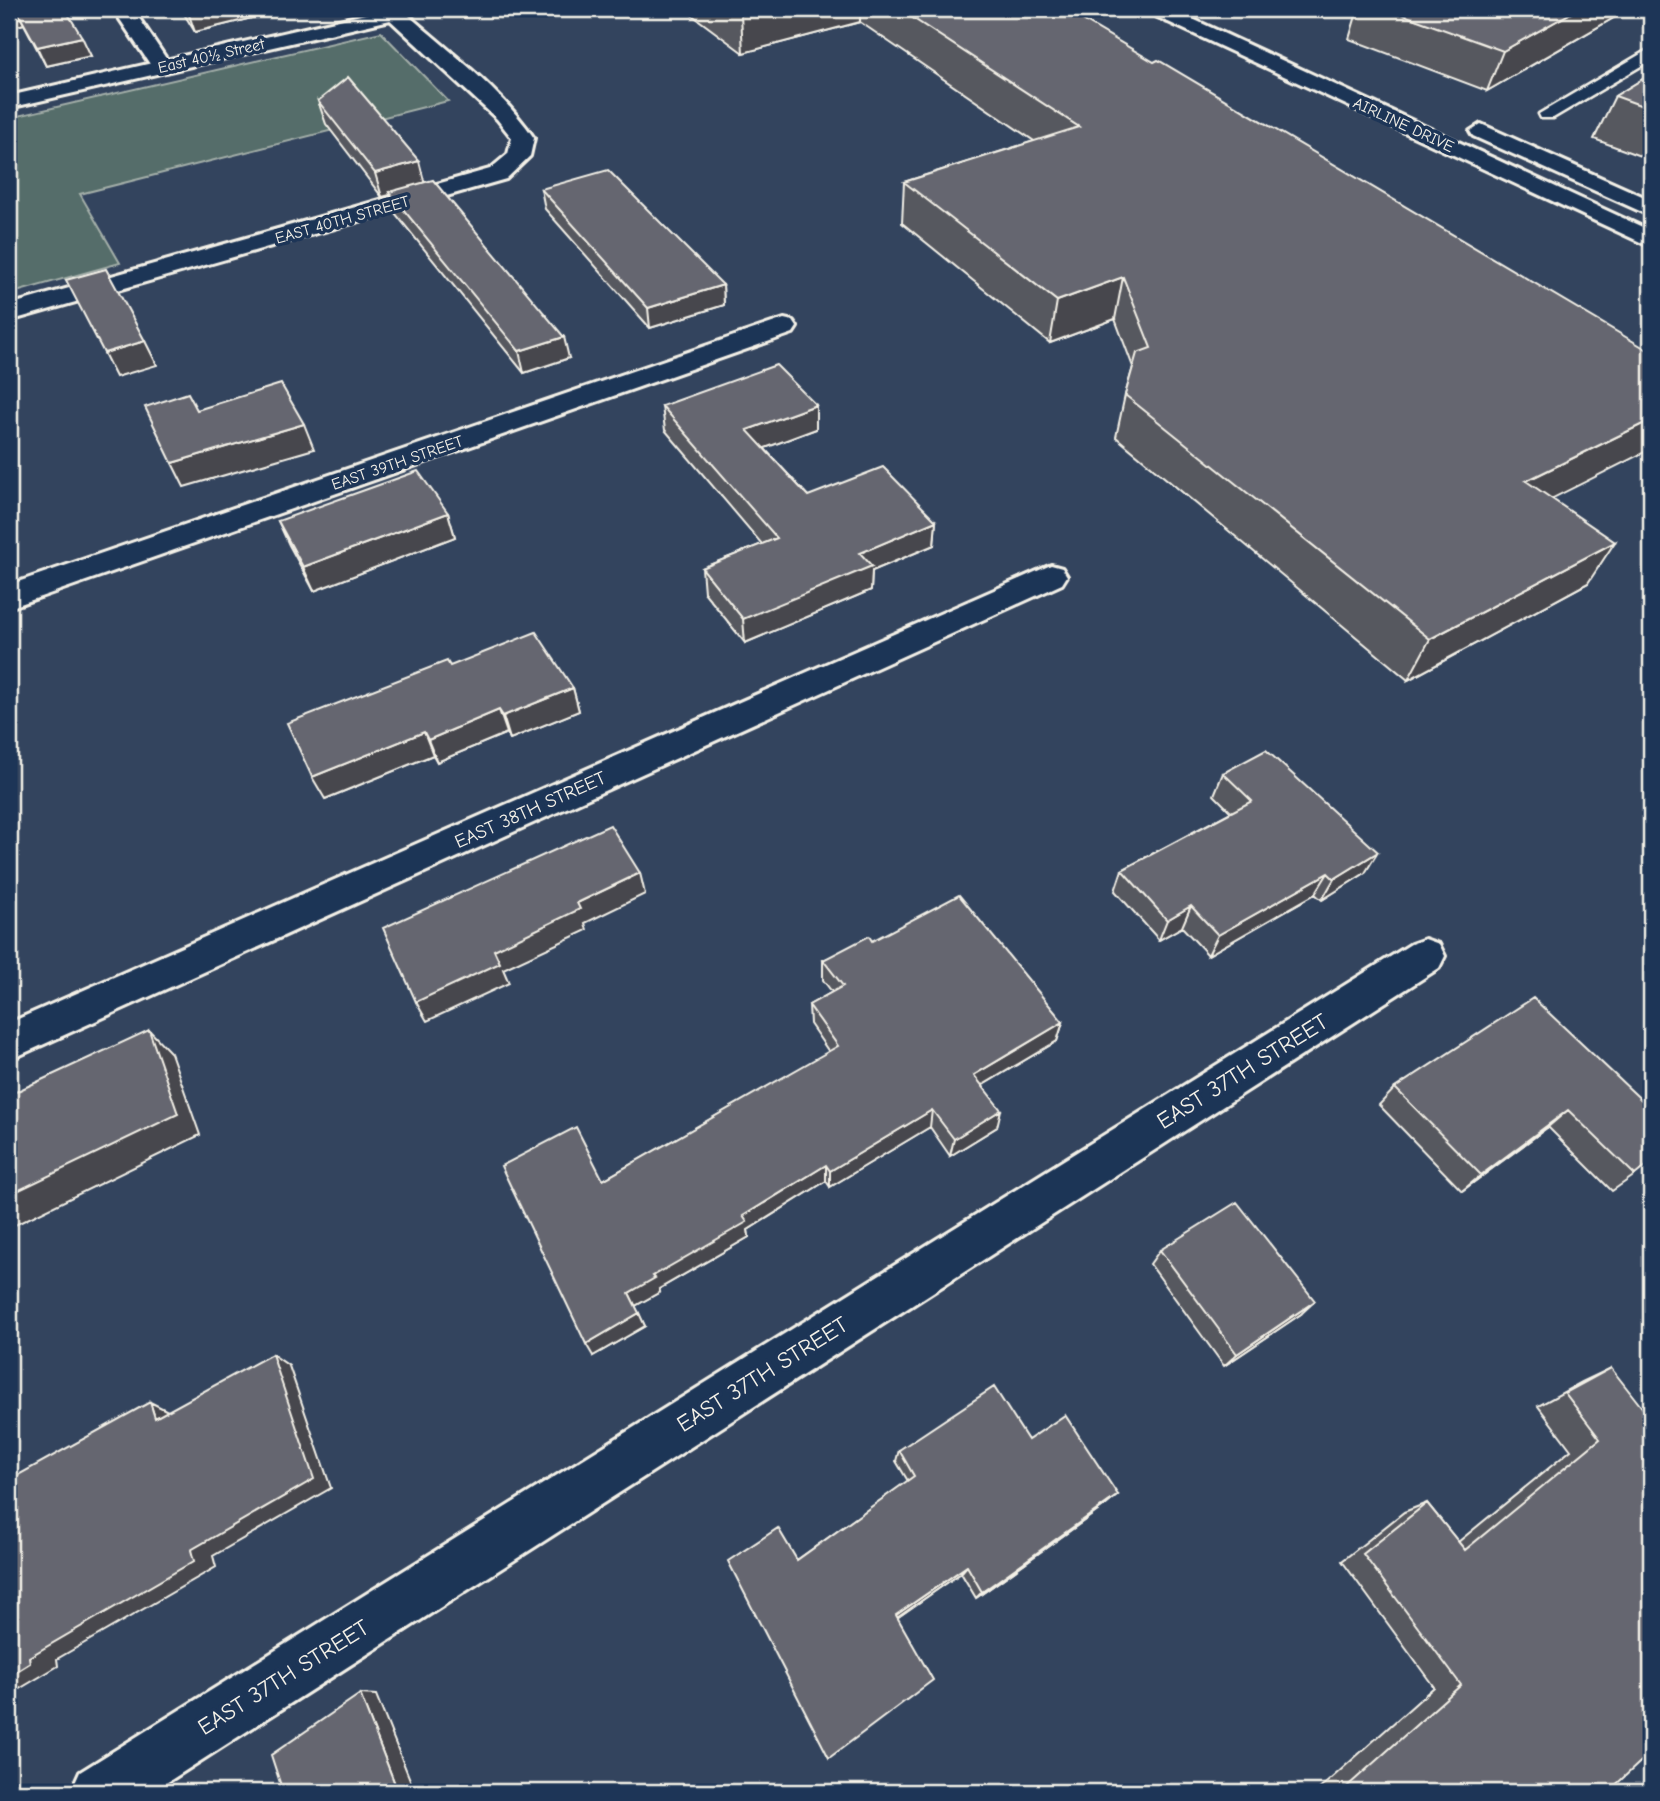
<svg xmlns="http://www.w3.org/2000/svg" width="1660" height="1801" font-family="'Comic Neue',sans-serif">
	<rect width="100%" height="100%" fill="#33445e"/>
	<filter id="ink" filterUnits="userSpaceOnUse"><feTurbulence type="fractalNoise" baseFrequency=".0143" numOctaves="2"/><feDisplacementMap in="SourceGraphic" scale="14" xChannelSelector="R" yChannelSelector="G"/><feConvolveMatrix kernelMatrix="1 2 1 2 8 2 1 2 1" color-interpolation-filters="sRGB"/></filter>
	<g filter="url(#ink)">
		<path fill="#556d6a" stroke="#a4afa9" stroke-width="2" d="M 381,32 L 448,101 L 80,194 L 120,263 L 9,294 L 9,118 Z"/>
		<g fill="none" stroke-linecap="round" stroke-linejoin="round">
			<defs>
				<path id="service" d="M 1303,9 L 1321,9 L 1313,14 Z
					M 1651,48 L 1651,60 L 1553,118 L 1541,118 L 1539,114 Z"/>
				<path id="minor" d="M 113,9 L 133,9 L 171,66 L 168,70 L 154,70 Z
					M 387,9 L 401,9 C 446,49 500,88 534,138 L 530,156 L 506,179 L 9,321 L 9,305 L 490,169 L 508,154 L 512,138 L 497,119 L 387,17 L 384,13 Z
					M 1176,9 L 1204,9 C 1196,18 1177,24 1165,21 L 1162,17 Z
					M 784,319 L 793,321 L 797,327 L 793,333 L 9,608 L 9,585 Z
					M 1051,565 L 1062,568 L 1067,576 L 1062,584 L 9,1060 L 9,1023 Z
					M 1425,939 L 1439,944 L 1445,956 L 1439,968 L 152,1792 L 71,1792 L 80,1772 L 1411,944 Z"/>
				<path id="tertiary" d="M 387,9 L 422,9 L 412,15 L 9,108 L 9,96 Z"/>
				<path id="secondary" d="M 1146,9 L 1171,9 L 1651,231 L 1651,247 L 1149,13 Z
					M 1481,124 L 1651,200 L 1651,216 L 1473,136 L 1470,131 Z"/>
			</defs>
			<use href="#service" stroke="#f4f1e8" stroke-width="5"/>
			<use href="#minor" stroke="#f4f1e8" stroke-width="6"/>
			<use href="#tertiary" stroke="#f4f1e8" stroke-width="6"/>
			<use href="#secondary" stroke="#f4f1e8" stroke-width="6"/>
			<use href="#service" fill="#1d3557" fill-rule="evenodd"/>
			<use href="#minor" fill="#1d3557" fill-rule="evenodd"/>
			<use href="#tertiary" fill="#1d3557" fill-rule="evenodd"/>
			<use href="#secondary" fill="#1d3557" fill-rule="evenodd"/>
		</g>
		<path fill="#57585f" stroke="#f4f1e8" stroke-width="2" d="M 9,9 L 65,9 L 91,56 L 46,66 L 24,24 L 9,28 Z
			M 181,9 L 288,9 L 195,32 Z
			M 684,9 L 1064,9 L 1552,498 L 1588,583 L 1408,680 L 1116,437 L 1125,395 L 1133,367 L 1115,319 L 1050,343 L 902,223 L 904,182 L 1034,141 L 860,22 L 743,53 Z
			M 1358,9 L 1629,9 L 1487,91 L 1349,39 Z
			M 1651,74 L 1651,160 L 1594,139 L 1615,96 Z
			M 318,101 L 424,182 L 569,358 L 524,373 L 395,213 L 390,195 L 382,197 L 326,124 Z
			M 541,189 L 723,285 L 724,305 L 650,328 L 545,209 Z
			M 816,405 L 816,429 L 764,448 L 808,496 L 936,521 L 934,545 L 872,571 L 871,590 L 745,643 L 704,592 L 702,568 L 762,544 L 665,430 L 662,406 Z
			M 448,513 L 455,537 L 314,591 L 289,545 L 278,521 Z
			M 450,666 L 573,688 L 579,711 L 510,739 L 507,733 L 437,762 L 433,755 L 325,799 Z
			M 1223,773 L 1365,873 L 1322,900 L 1315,894 L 1208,955 L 1182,927 L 1159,940 L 1115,891 L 1122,870 L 1231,812 L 1214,795 Z
			M 872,941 L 1063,1022 L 1057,1041 L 983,1085 L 997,1127 L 950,1156 L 930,1127 L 830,1187 L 826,1181 L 748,1230 L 749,1237 L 659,1289 L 660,1292 L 635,1306 L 645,1326 L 593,1356 L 603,1180 L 829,1052 L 810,1024 L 809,1005 L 832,992 L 823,980 L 823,960 Z
			M 1395,1088 L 1651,1109 L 1635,1175 L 1612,1191 L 1548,1127 L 1462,1191 L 1379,1105 Z
			M 1160,1250 L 1301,1314 L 1224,1366 L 1150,1264 Z
			M 1611,1368 L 1608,1792 L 1316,1792 L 1434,1687 L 1342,1561 L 1404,1512 L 1427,1503 L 1458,1542 L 1571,1450 L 1538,1406 L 1582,1382 Z
			M 1028,1440 L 1118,1495 L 1106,1505 L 976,1598 L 961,1573 L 898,1617 L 797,1560 L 908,1481 L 896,1461 L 899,1450 Z"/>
		<path fill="#47474e" stroke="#f4f1e8" stroke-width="2" d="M 9,9 L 16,9 L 24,24 L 9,28 Z
			M 187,9 L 288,9 L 195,32 Z
			M 763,9 L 860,9 L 860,22 L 743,53 L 741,14 Z
			M 1578,9 L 1629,9 L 1487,91 L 1503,51 Z
			M 82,37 L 91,56 L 46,66 L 37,47 Z
			M 419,161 L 425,185 L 389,192 L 390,195 L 382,197 L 375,173 Z
			M 1123,277 L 1115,319 L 1050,343 L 1057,301 Z
			M 723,285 L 724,305 L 650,328 L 648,308 Z
			M 564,337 L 569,358 L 524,373 L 519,351 Z
			M 145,341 L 157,365 L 116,377 L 104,353 Z
			M 816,405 L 816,429 L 749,454 L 747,430 Z
			M 1651,420 L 1651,449 L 1503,523 L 1526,481 Z
			M 304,424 L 314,449 L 184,487 L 172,463 Z
			M 448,513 L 455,537 L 314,591 L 303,567 Z
			M 936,521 L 934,545 L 872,571 L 871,590 L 745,643 L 743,619 L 860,553 Z
			M 1615,542 L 1588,583 L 1408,680 L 1430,639 Z
			M 573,688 L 579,711 L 510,739 L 503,716 Z
			M 499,710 L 507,733 L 437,762 L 428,740 Z
			M 424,732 L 433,755 L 325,799 L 312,777 Z
			M 1378,852 L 1365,873 L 1322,900 L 1334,879 Z
			M 640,873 L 645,894 L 585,923 L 587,930 L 503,969 L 509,983 L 427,1021 L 416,1002 L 494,950 L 577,903 Z
			M 1328,873 L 1315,894 L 1208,955 L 1218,935 Z
			M 1191,906 L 1182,927 L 1159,940 L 1167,920 Z
			M 1063,1022 L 1057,1041 L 971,1092 L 974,1075 Z
			M 149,1030 L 171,1053 L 200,1135 L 9,1228 L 9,1195 Z
			M 932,1110 L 930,1127 L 830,1187 L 830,1171 Z
			M 1001,1110 L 997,1127 L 950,1156 L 954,1139 Z
			M 1568,1110 L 1548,1127 L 1462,1191 L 1481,1175 Z
			M 826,1165 L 826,1181 L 748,1230 L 749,1237 L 659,1289 L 660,1292 L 635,1306 L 629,1293 L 653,1276 L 743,1216 Z
			M 1315,1301 L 1301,1314 L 1224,1366 L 1237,1354 Z
			M 639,1313 L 645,1326 L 593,1356 L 586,1344 Z
			M 272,1354 L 289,1366 L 331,1488 L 213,1556 L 216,1567 L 57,1659 L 58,1666 L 9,1695 L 9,1676 L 29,1657 L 191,1550 Z
			M 150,1402 L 172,1413 L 155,1418 Z
			M 1118,1495 L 1106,1505 L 976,1598 L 982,1592 Z
			M 967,1566 L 961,1573 L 894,1620 L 896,1615 Z
			M 360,1694 L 376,1695 L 415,1792 L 398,1792 Z
			M 429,1786 L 431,1792 L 415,1792 L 413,1788 Z"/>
		<path fill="#65666f" stroke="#f4f1e8" stroke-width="2" d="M 16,9 L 65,9 L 82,37 L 37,47 Z
			M 734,9 L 763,9 L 741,14 Z
			M 899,9 L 1064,9 L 1154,62 L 1158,60 L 1651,352 L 1651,420 L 1526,481 L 1615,542 L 1430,639 L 1125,395 L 1137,353 L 1151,348 L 1123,277 L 1057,301 L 904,182 L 1079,127 Z
			M 1387,9 L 1578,9 L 1503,51 Z
			M 1651,74 L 1651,109 L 1615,96 Z
			M 348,77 L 419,161 L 375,173 L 318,101 Z
			M 608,170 L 723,285 L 648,308 L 541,189 Z
			M 433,180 L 564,337 L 519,351 L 389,192 Z
			M 106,269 L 145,341 L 104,353 L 66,280 Z
			M 776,365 L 816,405 L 747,430 L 808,496 L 883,467 L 936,521 L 860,553 L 872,566 L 743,619 L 702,568 L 777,538 L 662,406 Z
			M 281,384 L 304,424 L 172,463 L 145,407 L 188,393 L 197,410 Z
			M 418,471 L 448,513 L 303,567 L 278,521 Z
			M 536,632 L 573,688 L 503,716 L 499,710 L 428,740 L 424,732 L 312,777 L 287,723 L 447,661 L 450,666 Z
			M 1266,750 L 1378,852 L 1334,879 L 1328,873 L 1218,935 L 1191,906 L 1167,920 L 1122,870 L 1252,801 L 1223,773 Z
			M 610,825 L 640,873 L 577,903 L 580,909 L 494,950 L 500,963 L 416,1002 L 383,928 Z
			M 959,895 L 1063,1022 L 974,1075 L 1001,1110 L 954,1139 L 932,1110 L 830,1171 L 826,1165 L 743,1216 L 747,1222 L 653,1276 L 655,1278 L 629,1293 L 639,1313 L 586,1344 L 501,1166 L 576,1127 L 603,1180 L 838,1046 L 809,1005 L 843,986 L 823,960 L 869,936 L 872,941 Z
			M 1533,998 L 1651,1109 L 1651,1162 L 1635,1175 L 1568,1110 L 1481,1175 L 1395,1088 Z
			M 149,1030 L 178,1114 L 9,1195 L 9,1095 Z
			M 1237,1202 L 1315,1301 L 1237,1354 L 1160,1250 Z
			M 272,1354 L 314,1479 L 191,1550 L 194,1561 L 29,1657 L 30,1663 L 9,1676 L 9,1480 L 150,1402 L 155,1418 Z
			M 1611,1368 L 1651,1419 L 1651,1752 L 1608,1792 L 1341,1792 L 1461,1685 L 1363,1554 L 1427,1503 L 1465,1550 L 1600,1439 L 1565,1393 Z
			M 994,1387 L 1028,1440 L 1065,1415 L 1118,1495 L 982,1592 L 967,1566 L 896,1615 L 933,1680 L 829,1758 L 728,1561 L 778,1528 L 797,1560 L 914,1476 L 899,1450 Z
			M 360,1694 L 398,1792 L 283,1792 L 271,1755 Z"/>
	</g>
	<g text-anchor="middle" stroke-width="7" stroke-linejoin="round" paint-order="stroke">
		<g font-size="16" fill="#f4f1e8" stroke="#1d3557">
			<text transform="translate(211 55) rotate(-13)" y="6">East 40½ Street</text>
			<text transform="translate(1404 124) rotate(25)" y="6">AIRLINE DRIVE</text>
			<text transform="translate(342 219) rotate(-16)" y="6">EAST 40TH STREET</text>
			<text transform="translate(397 462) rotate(-19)" y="6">EAST 39TH STREET</text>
		</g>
		<g font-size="19" fill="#f4f1e8" stroke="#1d3557">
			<text transform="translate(530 809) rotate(-24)" y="7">EAST 38TH STREET</text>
		</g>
		<g font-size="23" fill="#f4f1e8" stroke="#1d3557">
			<text transform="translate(1242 1071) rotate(-32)" y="8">EAST 37TH STREET</text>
			<text transform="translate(762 1374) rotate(-32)" y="8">EAST 37TH STREET</text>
			<text transform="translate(283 1677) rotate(-32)" y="8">EAST 37TH STREET</text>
		</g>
	</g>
	<rect width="1660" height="1801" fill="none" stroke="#1d3557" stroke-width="35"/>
	<rect x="18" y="18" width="1625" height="1766" fill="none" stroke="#f4f1e8" stroke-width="2.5" filter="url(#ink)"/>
</svg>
